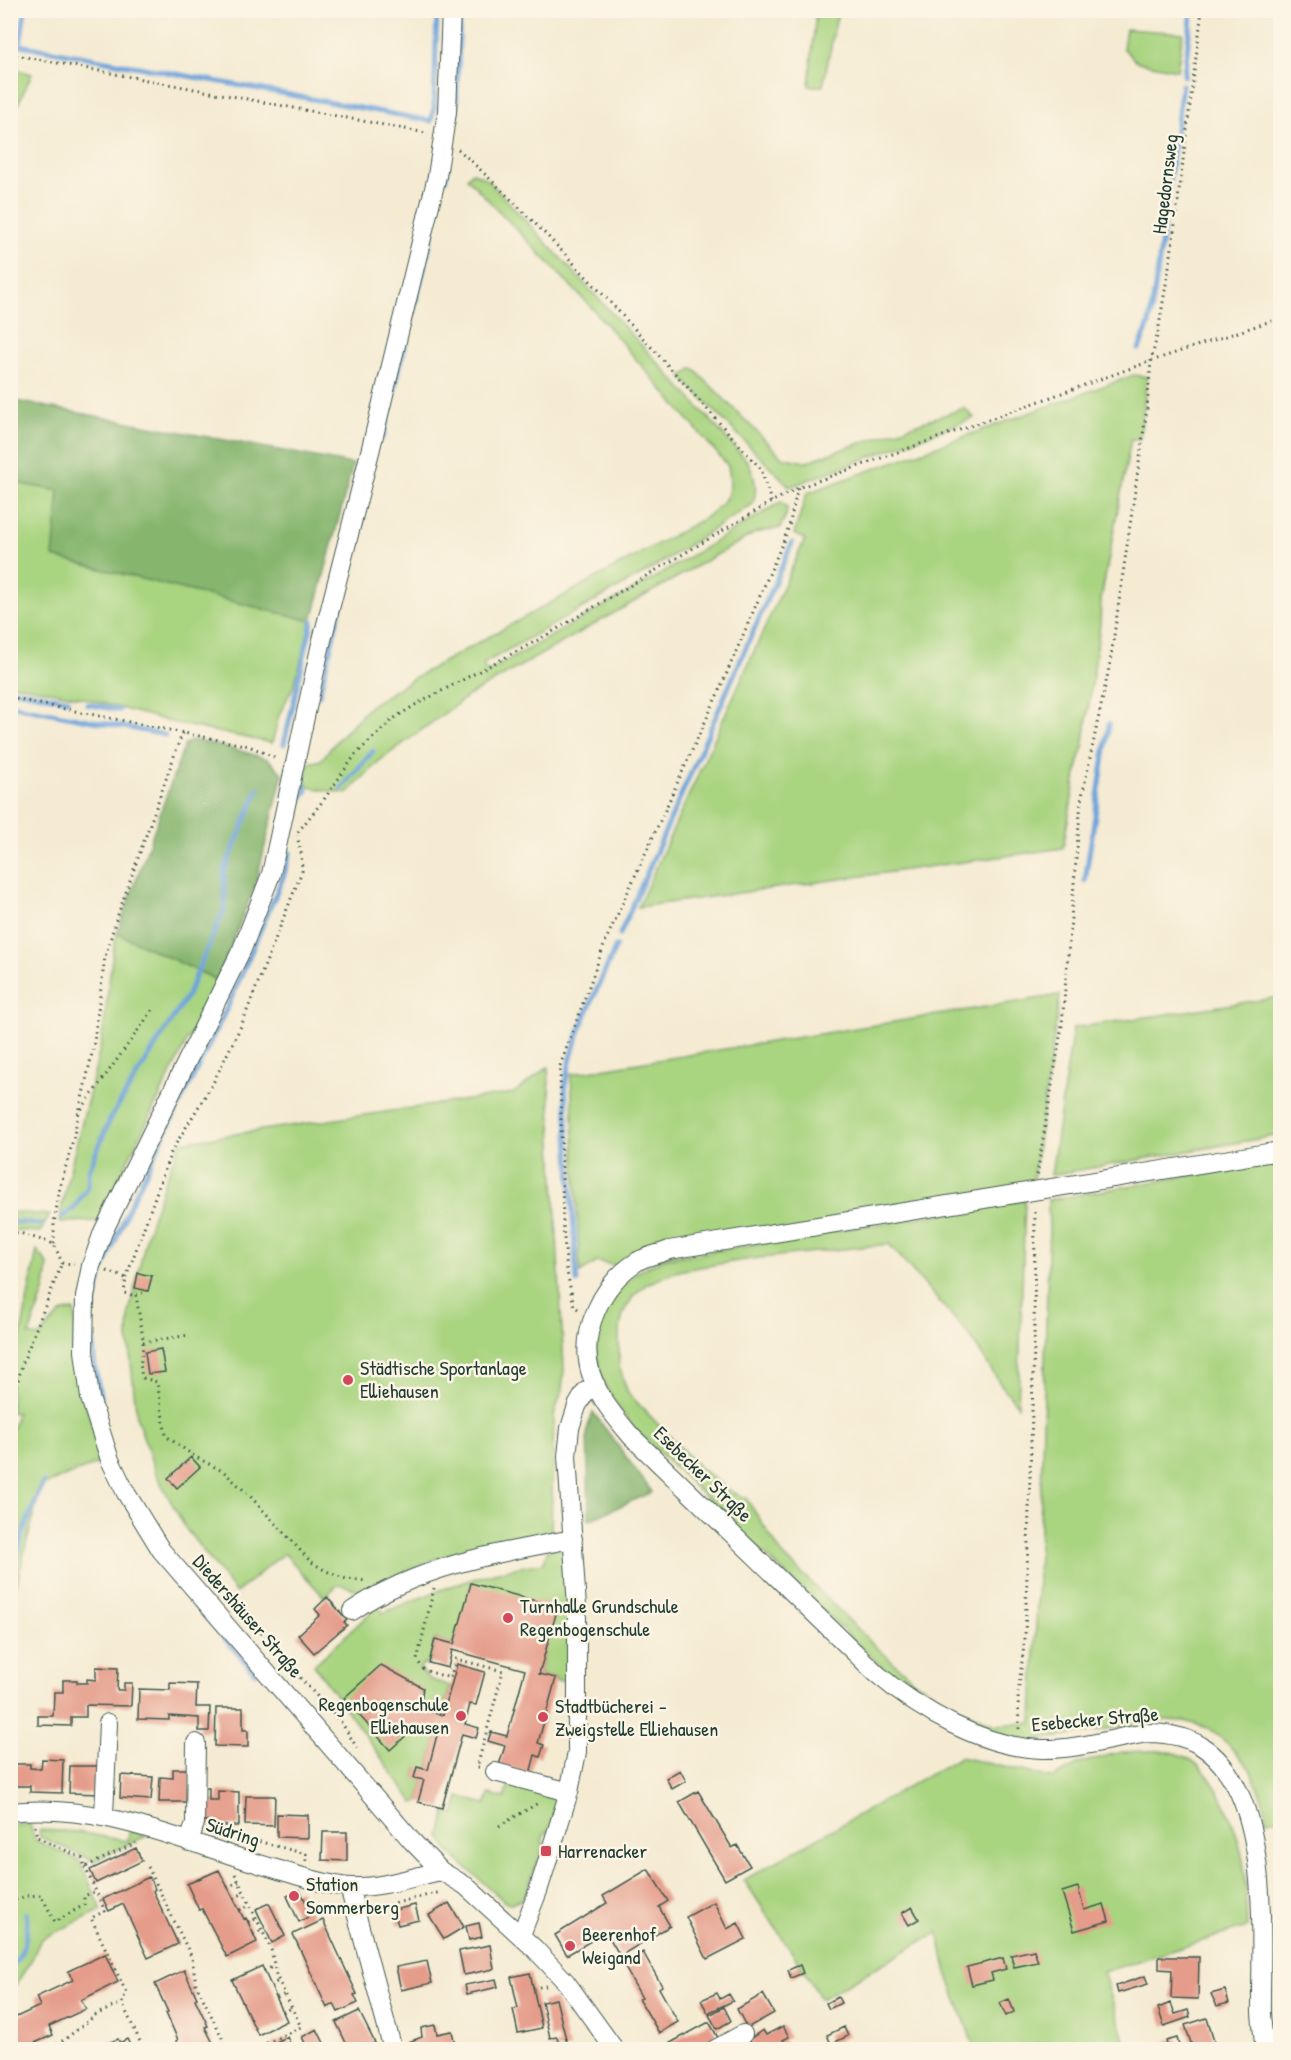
<svg xmlns="http://www.w3.org/2000/svg" width="1291" height="2060" font-family="'Patrick Hand',sans-serif">
	<rect width="100%" height="100%" fill="#fcf5e5"/>
	<filter id="ink" filterUnits="userSpaceOnUse"><feTurbulence type="fractalNoise" baseFrequency=".0167" numOctaves="2"/><feDisplacementMap in="SourceGraphic" scale="12" xChannelSelector="R" yChannelSelector="G"/><feConvolveMatrix kernelMatrix="1 2 1 2 8 2 1 2 1" color-interpolation-filters="sRGB"/></filter>
	<filter id="wash" filterUnits="userSpaceOnUse"><feTurbulence type="fractalNoise" baseFrequency=".008" numOctaves="4" result="noise"/><feDisplacementMap in="SourceGraphic" scale="24" xChannelSelector="R" yChannelSelector="G"/><feGaussianBlur stdDeviation="1.35" result="paint"/><feColorMatrix in="noise" values="0 0 0 0 0 0 0 0 0 0 0 0 0 0 0 0 0 1.4 0 .05"/><feComposite in="paint" operator="in"/></filter>
	<g filter="url(#wash)">
		<rect width="100%" height="100%" fill="#f5ebd3"/>
		<path fill="#a9d480" stroke="#64885a" stroke-width="1.5" d="M 816,11 L 838,11 L 823,86 L 809,86 Z
			M 1126,29 L 1183,33 L 1177,70 L 1137,62 L 1123,48 Z
			M 11,68 L 32,74 L 11,119 L 10,68 Z
			M 472,172 L 488,180 L 674,380 L 748,462 C 755,477 758,488 753,504 L 648,571 L 483,664 L 487,672 L 654,578 L 781,502 L 787,507 L 786,515 L 780,528 L 755,533 L 468,696 L 378,762 L 347,794 L 308,787 L 305,779 L 309,763 L 321,760 L 339,738 L 371,705 L 414,678 L 705,518 C 727,500 734,495 728,466 L 591,307 L 467,178 Z
			M 693,368 L 782,457 L 805,462 L 964,408 L 974,418 L 790,487 L 681,377 Z
			M 1134,375 L 1147,377 L 1140,439 L 1131,439 L 1101,599 L 1100,624 L 1083,749 L 1078,764 L 1063,848 L 638,907 L 805,539 L 794,534 L 807,493 Z
			M 10,482 L 59,491 L 54,557 L 312,621 L 294,685 L 279,715 L 272,743 L 179,724 L 80,697 L 11,684 Z
			M 117,933 L 217,980 L 98,1221 L 59,1222 C 69,1162 89,1103 101,1043 C 108,1006 108,969 117,933 Z
			M 1060,995 L 1032,1185 L 618,1266 L 597,1262 L 580,1273 L 571,1074 Z
			M 1280,997 L 1280,1135 L 1051,1175 L 1073,1028 Z
			M 548,1067 L 564,1369 L 562,1390 L 554,1415 L 551,1533 C 490,1543 418,1557 367,1593 L 339,1584 L 324,1597 L 284,1553 L 236,1593 L 186,1529 L 156,1474 L 137,1418 L 128,1336 L 129,1313 L 147,1234 L 164,1183 L 181,1142 L 514,1093 Z
			M 1280,1160 L 1280,1818 L 1266,1820 L 1263,1801 L 1250,1769 L 1227,1743 L 1208,1728 L 1185,1721 L 1161,1720 L 1032,1741 L 1006,1736 L 979,1727 L 930,1704 L 893,1678 L 633,1427 C 624,1414 611,1400 605,1385 C 581,1330 610,1279 664,1259 L 1025,1200 L 1018,1406 L 999,1382 L 972,1339 L 889,1244 L 751,1259 L 694,1268 L 675,1272 L 647,1284 L 634,1295 L 623,1313 L 619,1335 L 619,1366 L 628,1393 L 700,1468 L 732,1492 L 746,1498 L 782,1554 L 871,1642 L 915,1682 L 955,1706 L 994,1725 L 1032,1723 L 1040,1526 L 1049,1227 L 1048,1200 Z
			M 11,1212 L 50,1215 L 40,1232 L 11,1230 Z
			M 37,1250 L 48,1264 L 45,1289 L 29,1335 L 38,1337 L 61,1313 L 74,1310 L 85,1402 L 104,1461 L 41,1486 L 11,1606 L 10,1437 L 17,1413 L 11,1412 L 10,1340 L 20,1340 Z
			M 561,1547 L 568,1557 L 571,1681 L 557,1681 L 556,1678 L 539,1674 L 545,1652 L 459,1628 L 454,1644 L 435,1639 L 429,1663 L 422,1665 L 420,1669 L 429,1679 L 450,1686 L 428,1770 L 417,1768 L 414,1777 L 424,1780 L 418,1802 L 414,1803 L 314,1665 L 378,1606 L 383,1613 C 435,1591 487,1571 543,1563 L 548,1549 Z
			M 1121,1752 C 1140,1752 1163,1748 1181,1755 C 1219,1768 1242,1840 1245,1876 C 1246,1893 1246,1910 1247,1927 L 1103,1972 L 1128,2049 L 975,2049 L 947,1973 L 938,1932 L 821,1999 L 799,1963 L 744,1880 L 960,1757 L 1053,1778 L 1081,1763 Z
			M 510,1781 L 550,1793 L 558,1804 L 548,1833 L 545,1832 L 542,1842 L 544,1843 L 525,1895 C 520,1902 513,1904 505,1902 L 450,1853 L 440,1836 L 446,1812 L 454,1814 L 459,1797 L 486,1804 L 489,1794 L 505,1798 Z
			M 30,1824 L 35,1840 L 79,1860 L 102,1910 L 41,1939 L 31,1961 L 11,1992 L 11,1826 Z
			M 39,1830 L 78,1832 L 127,1841 L 130,1830 L 146,1836 L 94,1861 L 40,1837 Z"/>
		<path fill="#86b66e" stroke="#527a51" stroke-width="1.5" d="M 10,400 L 353,464 L 312,621 L 53,557 L 59,491 L 11,482 Z
			M 193,740 L 241,751 L 268,759 L 283,774 L 255,886 L 217,980 L 117,933 L 185,744 Z
			M 593,1412 L 652,1492 L 589,1520 L 587,1429 Z"/>
		<g fill="none" stroke-linecap="round" stroke-linejoin="round">
			<path stroke="#6da3da" stroke-width="5" d="M 25,10 L 20,45 L 431,121 L 434,107 L 437,10
				M 1184,76 L 1192,10
				M 10,82 L 16,67
				M 456,116 L 460,10
				M 445,180 L 448,167
				M 1139,349 L 1149,324 L 1158,268 L 1182,85
				M 383,437 L 433,230
				M 345,585 L 362,521
				M 10,689 L 68,700
				M 319,695 L 343,597
				M 87,704 L 119,710
				M 10,705 L 165,735
				M 284,744 L 312,621
				M 341,789 L 373,751
				M 296,813 L 300,799 L 307,791 L 302,781 L 304,762
				M 1085,881 L 1109,724
				M 620,934 L 792,543
				M 62,1217 L 73,1209 L 88,1187 L 89,1170 L 110,1119 L 188,994 L 225,907 L 224,871 L 259,788
				M 10,1222 L 42,1224
				M 104,1268 L 129,1207 L 228,1006 L 284,875 L 290,853
				M 577,1282 L 565,1086 C 572,1037 597,991 616,946
				M 93,1311 L 101,1275
				M 93,1338 L 94,1361 L 102,1409
				M 160,1561 L 169,1575 L 255,1673
				M 10,1585 L 22,1535 L 43,1482
				M 392,1804 L 419,1833
				M 10,1968 C 25,1954 29,1932 26,1913"/>
		</g>
		<g id="blocks">
			<path fill="#e59c8a" d="M 138,1273 L 152,1276 L 148,1291 L 135,1288 Z
				M 161,1349 L 165,1372 L 148,1374 L 145,1352 Z
				M 191,1457 L 200,1467 L 177,1488 L 168,1478 Z
				M 471,1583 L 558,1607 L 539,1674 L 556,1678 L 538,1743 L 544,1745 L 540,1757 L 535,1755 L 530,1774 L 499,1765 L 505,1746 L 488,1741 L 491,1732 L 507,1736 L 525,1670 L 452,1650 L 448,1668 L 429,1663 L 435,1639 L 454,1644 Z
				M 327,1597 L 347,1620 L 344,1622 L 347,1625 L 314,1653 L 298,1635 L 320,1615 L 315,1609 Z
				M 457,1664 L 485,1672 L 476,1705 L 470,1704 L 465,1724 L 479,1728 L 476,1738 L 462,1734 L 442,1808 L 418,1802 L 424,1780 L 414,1778 L 417,1767 L 428,1770 L 438,1731 L 418,1725 L 390,1750 L 344,1698 L 381,1665 L 423,1688 L 420,1709 L 443,1715 Z
				M 96,1667 L 118,1668 L 117,1690 L 124,1690 L 124,1683 L 132,1683 L 131,1706 L 86,1705 L 86,1717 L 71,1717 L 71,1726 L 38,1725 L 38,1716 L 53,1716 L 54,1692 L 63,1692 L 63,1680 L 77,1680 L 77,1683 L 87,1683 L 87,1679 L 96,1680 Z
				M 170,1683 L 197,1684 L 196,1707 L 210,1707 L 209,1731 L 199,1731 L 199,1718 L 169,1716 L 169,1720 L 138,1719 L 139,1689 L 170,1690 Z
				M 216,1708 L 243,1708 L 243,1730 L 248,1730 L 248,1747 L 215,1746 Z
				M 42,1759 L 63,1760 L 62,1793 L 30,1792 L 30,1786 L 14,1786 L 12,1764 L 30,1764 L 30,1768 L 41,1769 Z
				M 70,1766 L 101,1766 L 101,1794 L 69,1793 Z
				M 173,1769 L 191,1769 L 190,1802 L 159,1802 L 160,1777 L 173,1778 Z
				M 680,1770 L 686,1781 L 672,1789 L 666,1778 Z
				M 121,1775 L 153,1777 L 151,1800 L 120,1798 Z
				M 201,1788 L 209,1788 L 209,1800 L 218,1800 L 218,1791 L 239,1792 L 239,1826 L 208,1826 L 208,1821 L 200,1821 Z
				M 698,1791 L 732,1848 L 737,1845 L 750,1866 L 725,1880 L 679,1802 Z
				M 246,1796 L 275,1796 L 274,1826 L 245,1825 Z
				M 277,1814 L 308,1815 L 308,1838 L 277,1837 Z
				M 323,1832 L 347,1832 L 347,1861 L 322,1860 Z
				M 136,1848 L 142,1861 L 96,1883 L 90,1870 Z
				M 648,1869 L 668,1901 L 659,1907 L 670,1926 L 620,1956 L 606,1932 L 567,1955 L 555,1935 L 607,1903 L 603,1896 Z
				M 219,1870 L 244,1919 L 246,1918 L 257,1942 L 227,1957 L 202,1909 L 199,1910 L 187,1884 Z
				M 149,1877 L 155,1889 L 153,1891 L 178,1944 L 148,1958 L 123,1904 L 109,1911 L 103,1899 Z
				M 1078,1887 L 1084,1910 L 1104,1904 L 1109,1921 L 1074,1931 L 1062,1892 Z
				M 300,1890 L 312,1915 L 299,1922 L 287,1896 Z
				M 714,1902 L 727,1929 L 738,1923 L 746,1939 L 707,1959 L 686,1917 Z
				M 269,1903 L 285,1936 L 272,1943 L 256,1909 Z
				M 449,1903 L 464,1927 L 444,1939 L 429,1915 Z
				M 415,1905 L 419,1920 L 398,1925 L 394,1910 Z
				M 912,1907 L 919,1919 L 909,1925 L 902,1913 Z
				M 323,1920 L 357,1994 L 354,1995 L 358,2003 L 338,2012 L 334,2004 L 327,2008 L 293,1934 Z
				M 479,1923 L 482,1937 L 469,1940 L 466,1926 Z
				M 490,1945 L 494,1969 L 464,1975 L 459,1951 Z
				M 1034,1950 L 1038,1962 L 1014,1967 L 1011,1955 Z
				M 643,1952 L 662,1986 L 659,1988 L 678,2022 L 659,2033 L 639,1999 L 642,1998 L 623,1964 Z
				M 105,1954 L 118,1982 L 81,2000 L 86,2009 L 49,2026 L 53,2035 L 21,2049 L 14,2049 L 10,2043 L 10,2020 L 40,2006 L 36,1997 L 73,1980 L 68,1971 Z
				M 1159,1957 L 1199,1957 L 1198,1999 L 1171,1998 L 1172,1970 L 1159,1969 Z
				M 1003,1958 L 1006,1969 L 991,1973 L 993,1980 L 972,1985 L 967,1967 Z
				M 427,1961 L 432,1983 L 401,1990 L 396,1967 Z
				M 800,1965 L 803,1973 L 791,1978 L 788,1970 Z
				M 262,1966 L 287,2021 L 258,2035 L 232,1980 Z
				M 184,1970 L 197,1998 L 195,1999 L 208,2026 L 205,2027 L 216,2049 L 181,2049 L 176,2041 L 178,2040 L 166,2013 L 168,2012 L 155,1984 Z
				M 530,1973 L 542,2028 L 518,2033 L 513,2009 L 518,2008 L 511,1977 Z
				M 1145,1976 L 1148,1984 L 1118,1993 L 1116,1986 Z
				M 496,1979 L 498,1987 L 467,1994 L 465,1985 Z
				M 1225,1990 L 1229,2003 L 1217,2006 L 1211,1994 Z
				M 717,1993 L 720,1999 L 729,1994 L 733,2001 L 708,2013 L 701,2000 Z
				M 763,1994 L 774,2013 L 747,2028 L 737,2009 Z
				M 838,1997 L 841,2003 L 829,2009 L 826,2003 Z
				M 556,1999 L 567,2043 L 569,2043 L 570,2049 L 548,2049 L 559,2045 L 557,2037 L 550,2038 L 542,2002 Z
				M 1009,1999 L 1014,2012 L 1006,2016 L 1000,2003 Z
				M 1171,2003 L 1175,2014 L 1188,2010 L 1190,2017 L 1164,2026 L 1158,2008 Z
				M 724,2007 L 731,2021 L 717,2029 L 709,2015 Z
				M 359,2011 L 375,2043 L 362,2049 L 349,2049 L 336,2022 Z
				M 1207,2018 L 1216,2048 L 1228,2044 L 1230,2049 L 1193,2049 L 1185,2025 Z
				M 709,2022 L 720,2041 L 705,2049 L 662,2049 L 661,2048 Z
				M 435,2025 L 437,2034 L 452,2031 L 456,2049 L 425,2049 L 424,2045 L 412,2049 L 404,2049 L 403,2044 L 422,2037 L 421,2028 Z
				M 783,2026 L 789,2037 L 783,2040 L 788,2048 L 741,2049 L 752,2044 L 749,2039 L 763,2030 L 766,2035 Z
				M 844,2027 L 848,2036 L 831,2044 L 827,2035 Z
				M 317,2029 L 327,2049 L 308,2049 L 302,2037 Z
				M 287,2037 L 293,2049 L 274,2049 L 272,2044 Z
				M 1177,2038 L 1180,2049 L 1168,2049 L 1166,2041 Z
				M 118,2039 L 120,2043 L 127,2039 L 132,2049 L 106,2049 L 104,2045 Z"/>
		</g>
	</g>
	<g filter="url(#ink)">
		<use href="#blocks" fill-opacity="0" stroke="#3f574c" stroke-width="1.5"/>
		<g fill="none" stroke-linecap="round" stroke-linejoin="round">
			<defs>
				<path id="minor" d="M 451,10 L 447,112 L 437,176 L 370,452 L 320,648 L 271,874 L 242,949 L 103,1232 L 91,1266 L 85,1297 L 84,1351 L 90,1398 L 110,1460 L 126,1493 L 161,1550 L 412,1841 L 441,1871 L 466,1886 L 535,1949 L 566,1982 L 615,2050
					M 352,1611 C 415,1567 499,1552 573,1539
					M 495,1772 L 569,1792
					M 10,1812 C 106,1802 186,1844 276,1869 C 296,1875 332,1887 352,1887 C 382,1888 412,1877 441,1871
					M 104,1816 L 108,1723
					M 189,1842 L 195,1823 L 196,1743
					M 349,1887 L 393,2050
					M 521,1935 L 538,1891 L 569,1792 L 577,1752 L 577,1607 L 567,1456 L 570,1428 L 577,1406 L 586,1391 L 596,1385
					M 714,2050 L 743,2034
					M 1265,2050 C 1263,2037 1262,2025 1261,2013 C 1260,1939 1273,1801 1207,1750 C 1190,1737 1167,1733 1147,1733 C 1114,1738 1075,1750 1042,1749 C 985,1748 920,1711 877,1674 L 631,1436 C 615,1417 599,1398 591,1374 C 578,1333 602,1283 638,1261 C 647,1256 659,1254 669,1250 L 1280,1151"/>
			</defs>
			<use href="#minor" stroke="#3f574c" stroke-width="20"/>
			<path stroke="#3f574c" stroke-width="3" stroke-dasharray="1.5 4.5" stroke-linecap="butt" d="M 10,30 L 13,10
				M 10,54 L 426,133
				M 458,149 C 566,248 663,361 761,469 L 771,502
				M 10,698 L 249,746 L 278,759
				M 298,832 L 325,798 L 355,755 L 393,719 L 415,705 L 540,639 L 771,502 L 798,488 L 1151,361 L 1280,318
				M 78,1114 L 154,1008
				M 1037,1175 L 1062,1025 L 1081,801 L 1110,663 L 1147,408 L 1151,361 L 1158,332 L 1171,255 L 1202,10
				M 10,1233 L 20,1233 L 54,1244 L 62,1263 L 74,1264
				M 54,1244 L 54,1223 L 60,1187 L 71,1148 L 93,1049 L 105,957 L 115,923 L 183,731
				M 107,1271 L 126,1278 L 124,1293 L 132,1295 L 143,1293
				M 126,1278 L 171,1152 L 213,1083 L 241,1026 L 302,871 L 301,851 L 297,836
				M 136,1295 C 138,1309 141,1324 143,1339 C 144,1353 137,1364 143,1378 L 157,1382 L 166,1436 L 194,1456 L 224,1472 L 249,1495 L 310,1561 L 326,1571 L 346,1579 L 368,1581
				M 578,1309 L 574,1306 L 567,1272 L 563,1227 L 560,1066 L 606,940 L 720,689 L 783,542 L 789,526 L 798,488
				M 143,1342 L 190,1335
				M 10,1409 L 23,1362 L 62,1263
				M 218,1582 L 289,1666 L 342,1723 L 357,1748
				M 434,1588 L 417,1660 L 424,1670 L 450,1678 L 456,1659 L 503,1671 L 477,1767 L 479,1767
				M 1019,1729 L 1018,1694 L 1025,1637 L 1034,1347 L 1035,1208
				M 35,1826 L 37,1837 L 82,1858 L 85,1867 L 136,1843
				M 499,1826 L 540,1802
				M 244,1842 L 246,1838 L 306,1854 L 306,1861
				M 85,1867 L 105,1911 L 91,1918 L 126,1992 L 122,2003 L 144,2050
				M 148,1867 L 192,1958 L 196,1984 L 228,2050
				M 235,1874 L 271,1949 L 276,1975 L 301,2027 L 252,2050
				M 227,1887 L 239,1882
				M 234,1898 L 244,1893
				M 10,1902 L 26,1896 L 41,1895 L 55,1922 L 84,1905 L 84,1896 L 96,1891
				M 372,1909 L 441,1892
				M 240,1910 L 250,1905
				M 248,1922 L 256,1919
				M 253,1934 L 262,1930
				M 264,1971 L 274,1966
				M 270,1985 L 279,1981
				M 533,1988 L 546,1986
				M 277,1998 L 285,1994
				M 283,2012 L 292,2008
				M 46,2050 L 64,2040 L 97,2014 L 122,2003"/>
			<use href="#minor" stroke="#fff" stroke-width="18"/>
		</g>
	</g>
	<g fill="#d1495b" stroke="#fcf5e5" stroke-width="2">
		<circle cx="348" cy="1380" r="6"/>
		<circle cx="508" cy="1618" r="6"/>
		<circle cx="461" cy="1716" r="6"/>
		<circle cx="543" cy="1717" r="6"/>
		<rect x="540" y="1845" width="12" height="12" rx="3"/>
		<circle cx="294" cy="1896" r="6"/>
		<circle cx="570" cy="1946" r="6"/>
	</g>
	<g text-anchor="middle" stroke-width="5" stroke-linejoin="round" paint-order="stroke">
		<g font-size="20" fill="#1f3d34" stroke="#fcf5e5">
			<text transform="translate(1165 184) rotate(-83)" y="7">Hagedornsweg</text>
			<text transform="translate(703 1474) rotate(44)" y="7">Esebecker Straße</text>
			<text transform="translate(248 1616) rotate(49)" y="7">Diedershäuser Straße</text>
			<text transform="translate(1095 1719) rotate(-5)" y="7">Esebecker Straße</text>
			<text transform="translate(233 1832) rotate(18)" y="7">Südring</text>
		</g>
		<g font-size="20" fill="#1f3d34" stroke="#fcf5e5" text-anchor="start">
			<text x="360" y="1375">Städtische Sportanlage<tspan x="360" dy="23">Elliehausen</tspan></text>
			<text x="520" y="1613">Turnhalle Grundschule<tspan x="520" dy="23">Regenbogenschule</tspan></text>
			<text x="449" y="1711" text-anchor="end">Regenbogenschule<tspan x="449" dy="23">Elliehausen</tspan></text>
			<text x="555" y="1713">Stadtbücherei -<tspan x="555" dy="23">Zweigstelle Elliehausen</tspan></text>
			<text x="558" y="1858">Harrenacker</text>
			<text x="306" y="1891">Station<tspan x="306" dy="23">Sommerberg</tspan></text>
			<text x="582" y="1941">Beerenhof<tspan x="582" dy="23">Weigand</tspan></text>
		</g>
	</g>
	<rect width="1291" height="2060" fill="none" stroke="#fcf5e5" stroke-width="36"/>
</svg>
